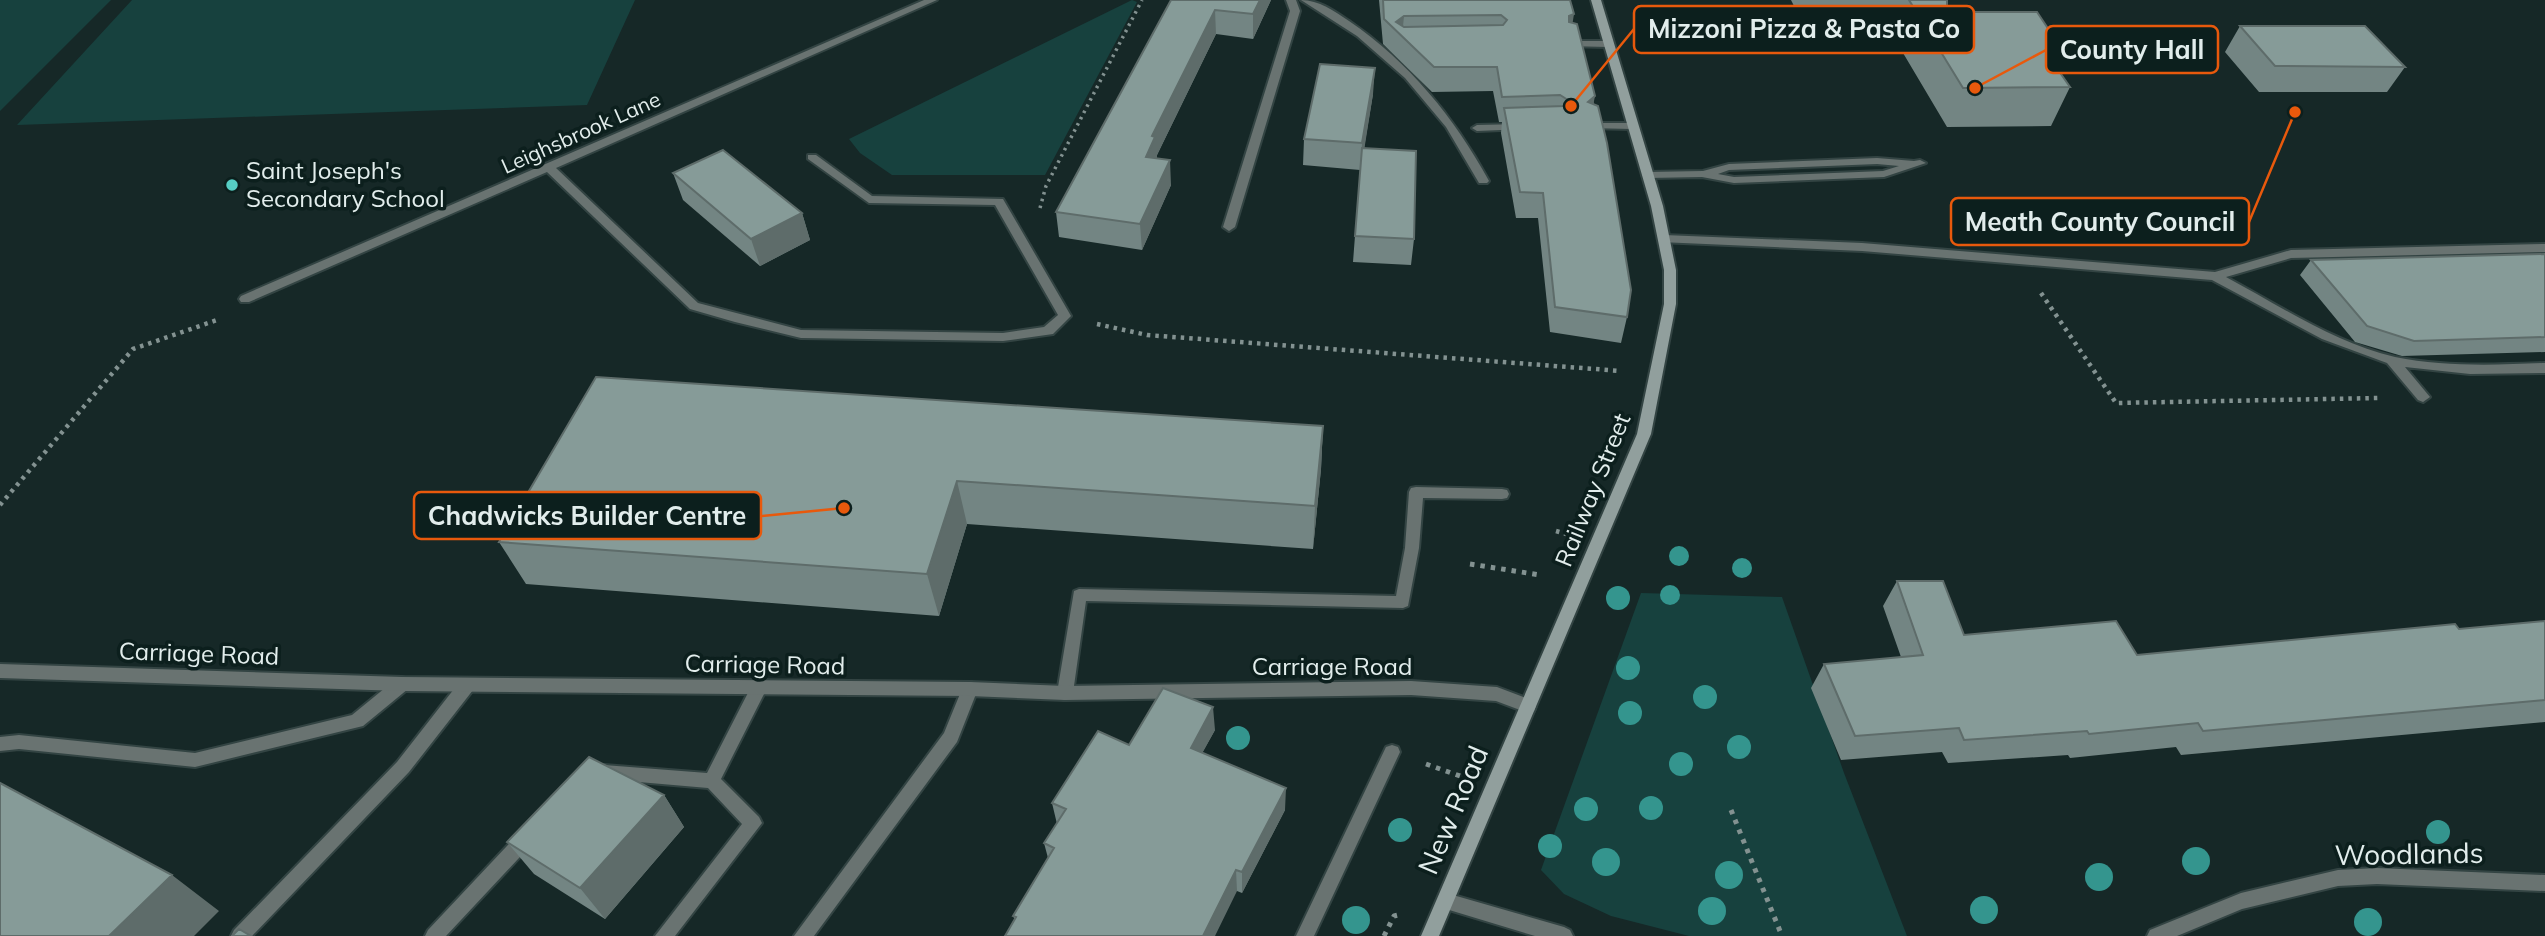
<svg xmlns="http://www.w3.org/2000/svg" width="2545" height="936" font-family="Mulish,sans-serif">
	<rect width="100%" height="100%" fill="#162827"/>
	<path fill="#17413e" d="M 0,0 L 111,0 L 0,111 Z
		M 132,0 L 635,0 L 587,105 L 17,125 Z
		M 1132,0 L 1137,2 L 1045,175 L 892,175 L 860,153 L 849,139 Z
		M 1641,593 L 1782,597 L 1844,773 L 1907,936 L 1689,936 L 1611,916 L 1564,894 L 1541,870 Z"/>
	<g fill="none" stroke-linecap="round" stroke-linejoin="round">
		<defs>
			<path id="service" d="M 1301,0 C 1319,0 1334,11 1349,21 C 1409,62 1454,117 1489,181 L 1487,183 L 1479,183 L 1446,127 L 1405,78 L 1357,36 Z
				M 1571,41 L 1608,41 L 1613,44 L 1608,47 L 1567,46 L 1567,42 Z
				M 1591,123 L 1632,123 L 1637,126 L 1632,129 L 1587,128 L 1586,126 Z
				M 1521,124 L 1525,125 L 1525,129 L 1477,131 L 1472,128 L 1477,125 Z
				M 1877,158 L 1914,161 L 1920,160 L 1926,163 L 1884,177 L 1734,183 L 1702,177 L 1648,178 L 1642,175 L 1648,172 L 1703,171 L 1729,164 ZM 1877,164 L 1899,166 L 1883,171 L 1734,177 L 1718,174 L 1729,170 Z
				M 1664,235 L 1862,243 L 2215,272 L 2291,250 L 2545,244 L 2545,252 L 2291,258 L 2226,277 C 2280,306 2335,343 2395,357 C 2444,367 2495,365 2545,363 L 2545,373 L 2470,374 L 2405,367 L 2430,397 L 2423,402 L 2418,400 L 2387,363 L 2322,339 L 2212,280 L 1862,251 L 1660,242 L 1658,239 Z
				M 1416,487 L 1502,489 L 1507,490 L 1509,494 L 1507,498 L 1502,499 L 1423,498 L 1419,548 L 1408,606 L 1403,608 L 1086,601 L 1073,693 L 1071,698 L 1065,700 L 1059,698 L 1057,693 L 1074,591 L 1079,589 L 1396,596 L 1405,548 L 1409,492 L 1411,488 Z
				M 402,677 L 408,679 L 410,684 L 408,689 L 363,726 L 195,767 L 19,749 L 0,751 L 0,737 L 19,735 L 195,753 L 352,715 L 396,679 Z
				M 467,678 L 473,680 L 475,685 L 473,690 L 409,772 L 252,936 L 231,936 L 234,930 L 397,762 L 461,680 Z
				M 759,681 L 765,683 L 767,688 L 721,779 L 759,817 L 762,823 L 675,936 L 655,936 L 742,824 L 708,788 L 604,779 L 598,777 L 596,772 L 598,767 L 604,765 L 707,773 L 753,683 Z
				M 970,682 L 976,684 L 978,689 L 957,742 L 814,936 L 794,936 L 944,733 L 964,684 Z
				M 526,830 L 532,832 L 535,838 L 532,844 L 446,936 L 425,936 L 428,930 L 520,832 Z"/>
			<path id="minor" d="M 924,0 L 937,0 L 556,168 L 698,303 L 801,330 L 1003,333 L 1044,327 L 1058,315 L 995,205 L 869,203 L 808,159 L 808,155 L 816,155 L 872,196 L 1003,199 L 1071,316 L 1053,334 L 1003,341 L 801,338 L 735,322 L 690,309 L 547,172 L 249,302 L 241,302 L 239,299 L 241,296 Z
				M 1286,0 L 1296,0 L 1300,11 L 1235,227 L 1229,231 L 1223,227 L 1290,11 Z
				M 1392,745 L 1398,747 L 1400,752 L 1314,936 L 1296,936 L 1386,747 Z
				M 2377,868 L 2545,875 L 2545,891 L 2377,884 L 2338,886 L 2242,909 L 2177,936 L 2147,936 L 2150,930 L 2241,893 L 2338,870 Z
				M 1446,893 L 1564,927 L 1570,930 L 1573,936 L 1535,936 L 1446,909 L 1440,907 L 1437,901 L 1440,895 Z"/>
			<path id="tertiary" d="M 0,664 L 402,677 L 970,682 L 1065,686 L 1411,681 L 1497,687 L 1534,701 L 1536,706 L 1534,711 L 1528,713 L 1496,701 L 1411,695 L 1065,700 L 970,696 L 402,691 L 0,678 Z"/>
			<path id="secondary" d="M 1591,0 L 1601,0 L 1663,206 L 1676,270 L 1676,304 L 1651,434 L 1439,936 L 1421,936 L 1637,434 L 1664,304 L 1664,270 L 1651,206 Z"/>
		</defs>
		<use href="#service" stroke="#334443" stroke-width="4"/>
		<use href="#minor" stroke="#334443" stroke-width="4"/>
		<use href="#tertiary" stroke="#334443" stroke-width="4"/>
		<use href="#secondary" stroke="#334443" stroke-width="4"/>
		<path stroke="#839291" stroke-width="3.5" stroke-dasharray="2.5 4.5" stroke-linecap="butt" d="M 1040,208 L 1046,186 L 1142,0"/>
		<path stroke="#839291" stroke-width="4.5" stroke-dasharray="3.5 5" stroke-linecap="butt" d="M 2041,293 L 2116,403 L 2380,398
			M 1097,324 L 1147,335 L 1621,371
			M 0,505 L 133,349 L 220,319
			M 1556,531 L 1566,534"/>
		<path stroke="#839291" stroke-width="5" stroke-dasharray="4.5 6" stroke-linecap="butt" d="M 1470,564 L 1540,575
			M 1426,764 L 1460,776
			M 1731,810 L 1782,936
			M 1384,936 L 1394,916 L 1398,915"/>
		<use href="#service" fill="#697371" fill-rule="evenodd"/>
		<use href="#minor" fill="#697371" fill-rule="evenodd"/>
		<use href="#tertiary" fill="#697371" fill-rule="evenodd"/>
		<use href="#secondary" fill="#919f9d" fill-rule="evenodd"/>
	</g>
	<g fill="#34958e">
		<circle cx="1679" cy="556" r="10"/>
		<circle cx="1742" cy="568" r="10"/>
		<circle cx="1670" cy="595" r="10"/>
		<circle cx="1618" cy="598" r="12"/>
		<circle cx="1628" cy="668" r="12"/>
		<circle cx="1705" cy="697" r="12"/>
		<circle cx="1630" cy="713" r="12"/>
		<circle cx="1238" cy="738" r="12"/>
		<circle cx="1739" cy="747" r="12"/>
		<circle cx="1681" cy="764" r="12"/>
		<circle cx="1651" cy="808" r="12"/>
		<circle cx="1586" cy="809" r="12"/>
		<circle cx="1400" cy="830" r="12"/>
		<circle cx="2438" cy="832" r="12"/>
		<circle cx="1550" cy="846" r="12"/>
		<circle cx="2196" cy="861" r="14"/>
		<circle cx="1606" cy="862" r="14"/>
		<circle cx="1729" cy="875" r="14"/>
		<circle cx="2099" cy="877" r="14"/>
		<circle cx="1984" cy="910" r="14"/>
		<circle cx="1712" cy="911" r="14"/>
		<circle cx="1356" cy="920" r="14"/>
		<circle cx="2368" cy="922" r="14"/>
	</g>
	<path fill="#738583" d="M 1171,0 L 1271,0 L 1253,39 L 1216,34 L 1157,155 L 1157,158 L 1171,185 L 1142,250 L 1059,237 L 1056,212 Z
		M 1379,0 L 1570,0 L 1572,23 L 1594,104 L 1627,317 L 1621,343 L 1550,332 L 1538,218 L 1516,218 L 1501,133 L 1502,122 L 1499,122 L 1493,91 L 1432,92 L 1383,44 Z
		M 1791,0 L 1947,0 L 1947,12 L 2065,54 L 2057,69 L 2070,87 L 2051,126 L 1947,127 L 1887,26 L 1804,26 Z
		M 2240,26 L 2405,67 L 2387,92 L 2259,92 L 2225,52 Z
		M 1373,94 L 1364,148 L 1414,239 L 1411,265 L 1353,262 L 1360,170 L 1303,165 L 1304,139 Z
		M 673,173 L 802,213 L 810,240 L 760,266 L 683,200 Z
		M 2545,254 L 2545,352 L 2402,356 L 2355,342 L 2300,275 L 2311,260 Z
		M 1323,426 L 1321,469 L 1313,549 L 967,524 L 939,616 L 526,584 L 499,542 Z
		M 1897,581 L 1964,635 L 2137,655 L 2459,629 L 2545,621 L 2545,722 L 2181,755 L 2176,747 L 2070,758 L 2068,755 L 1948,763 L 1942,752 L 1841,760 L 1811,688 L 1824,664 L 1901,657 L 1883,606 Z
		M 1215,730 L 1202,753 L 1285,810 L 1242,893 L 1237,891 L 1015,920 L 1013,916 L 1048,858 L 1044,843 L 1057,824 L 1052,803 L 1129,745 Z
		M 664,795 L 684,827 L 605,919 L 534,874 L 507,842 Z"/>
	<path fill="#5e6c6a" d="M 1260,0 L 1271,0 L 1253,39 L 1253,14 Z
		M 1215,10 L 1216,34 L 1157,155 L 1157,162 L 1146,157 L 1152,136 Z
		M 1574,14 L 1570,39 L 1565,40 L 1569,16 Z
		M 1404,16 L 1402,37 L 1396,22 Z
		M 1375,68 L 1373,94 L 1361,170 L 1362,143 Z
		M 1595,96 L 1590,121 L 1588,102 Z
		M 1170,160 L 1171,185 L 1142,250 L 1140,224 Z
		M 802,213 L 810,240 L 760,266 L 751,239 Z
		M 1323,426 L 1321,469 L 1313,549 L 1315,506 Z
		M 957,481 L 967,524 L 939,616 L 927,574 Z
		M 1213,707 L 1215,730 L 1193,770 L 1191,748 Z
		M 1286,788 L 1285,810 L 1242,893 L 1242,872 Z
		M 664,795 L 684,827 L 605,919 L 580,888 Z
		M 1236,870 L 1237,891 L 1215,936 L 1203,936 Z
		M 172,875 L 219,911 L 194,936 L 109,936 Z"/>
	<path fill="#869b98" stroke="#5e6c6a" stroke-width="2" fill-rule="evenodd" d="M 1171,0 L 1260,0 L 1253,14 L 1215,10 L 1152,136 L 1155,137 L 1146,157 L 1170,160 L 1140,224 L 1056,212 Z
		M 1383,0 L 1570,0 L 1574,14 L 1569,16 L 1569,22 L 1577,24 L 1595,96 L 1588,102 L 1598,106 L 1607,143 L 1631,290 L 1627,317 L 1555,307 L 1543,193 L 1520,192 L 1504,108 L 1565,106 L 1568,100 L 1560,95 L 1502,97 L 1497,67 L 1434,67 L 1384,19 ZM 1501,15 L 1507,20 L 1503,25 L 1404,27 L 1396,22 L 1404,16 Z
		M 1909,0 L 1947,0 L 1947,12 L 2037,12 L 2065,54 L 2047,54 L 2070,87 L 1963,88 Z
		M 2240,26 L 2365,26 L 2405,67 L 2275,66 Z
		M 1320,64 L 1375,68 L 1362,143 L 1304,139 Z
		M 1362,148 L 1416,151 L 1414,239 L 1355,236 Z
		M 723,150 L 802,213 L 751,239 L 673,173 Z
		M 2545,254 L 2545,337 L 2414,341 L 2367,326 L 2311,260 Z
		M 596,377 L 1323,426 L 1315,506 L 957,481 L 927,574 L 499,542 Z
		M 1897,581 L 1943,581 L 1964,635 L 2116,621 L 2137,655 L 2455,624 L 2459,629 L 2545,621 L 2545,700 L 2203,731 L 2198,723 L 2089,734 L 2087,731 L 1964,740 L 1959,728 L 1855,736 L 1824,664 L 1923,655 Z
		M 1163,688 L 1213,707 L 1191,748 L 1286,788 L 1242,872 L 1236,870 L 1203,936 L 1005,936 L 1016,917 L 1013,916 L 1054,848 L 1044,843 L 1066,809 L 1052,803 L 1098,731 L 1129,745 Z
		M 589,757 L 664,795 L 580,888 L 507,842 Z
		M 0,783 L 172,875 L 109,936 L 0,936 Z
		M 239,929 L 251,936 L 232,936 Z"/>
	<circle fill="#56cec4" stroke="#0c1f1d" stroke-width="2.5" cx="232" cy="185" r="7"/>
	<g text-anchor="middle" stroke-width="7" stroke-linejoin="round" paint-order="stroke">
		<g font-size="21" fill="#e2edec" stroke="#0c1f1d">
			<text transform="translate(581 133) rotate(-24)" y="7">Leighsbrook Lane</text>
		</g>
		<g font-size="24" fill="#e2edec" stroke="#0c1f1d" text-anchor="start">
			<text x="246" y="179">Saint Joseph's<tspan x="246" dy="28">Secondary School</tspan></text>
		</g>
		<g font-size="24" fill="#e2edec" stroke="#0c1f1d">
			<text transform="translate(1593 490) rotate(-68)" y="8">Railway Street</text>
			<text transform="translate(199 654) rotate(2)" y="8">Carriage Road</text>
			<text transform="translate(765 665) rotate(1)" y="8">Carriage Road</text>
			<text x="1332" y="675">Carriage Road</text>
		</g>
		<g font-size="28" fill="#e2edec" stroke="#0c1f1d">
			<text transform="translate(1453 810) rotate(-67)" y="10">New Road</text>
			<text transform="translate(2409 854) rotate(-1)" y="10">Woodlands</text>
		</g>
	</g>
	<path fill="none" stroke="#e8590c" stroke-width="2.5" d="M1571 106L1634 29M1975 88L2046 50M2295 112L2249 222M844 508L761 516"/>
	<g fill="#e8590c" stroke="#0c1f1d" stroke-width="2.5">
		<circle cx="1571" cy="106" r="7"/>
		<circle cx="1975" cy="88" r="7"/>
		<circle cx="2295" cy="112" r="7"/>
		<circle cx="844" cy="508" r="7"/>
	</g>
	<g fill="#0c1f1d" stroke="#e8590c" stroke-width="2.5">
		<rect x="1634" y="6" width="340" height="47" rx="7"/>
		<rect x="2046" y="26" width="172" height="47" rx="7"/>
		<rect x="1951" y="198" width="298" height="47" rx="7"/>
		<rect x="414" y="492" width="347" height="47" rx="7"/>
	</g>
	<g font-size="26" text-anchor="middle" font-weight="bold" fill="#e2edec">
		<text x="1804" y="38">Mizzoni Pizza &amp; Pasta Co</text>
		<text x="2132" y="59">County Hall</text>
		<text x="2100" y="231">Meath County Council</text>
		<text x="587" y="525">Chadwicks Builder Centre</text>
	</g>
</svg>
